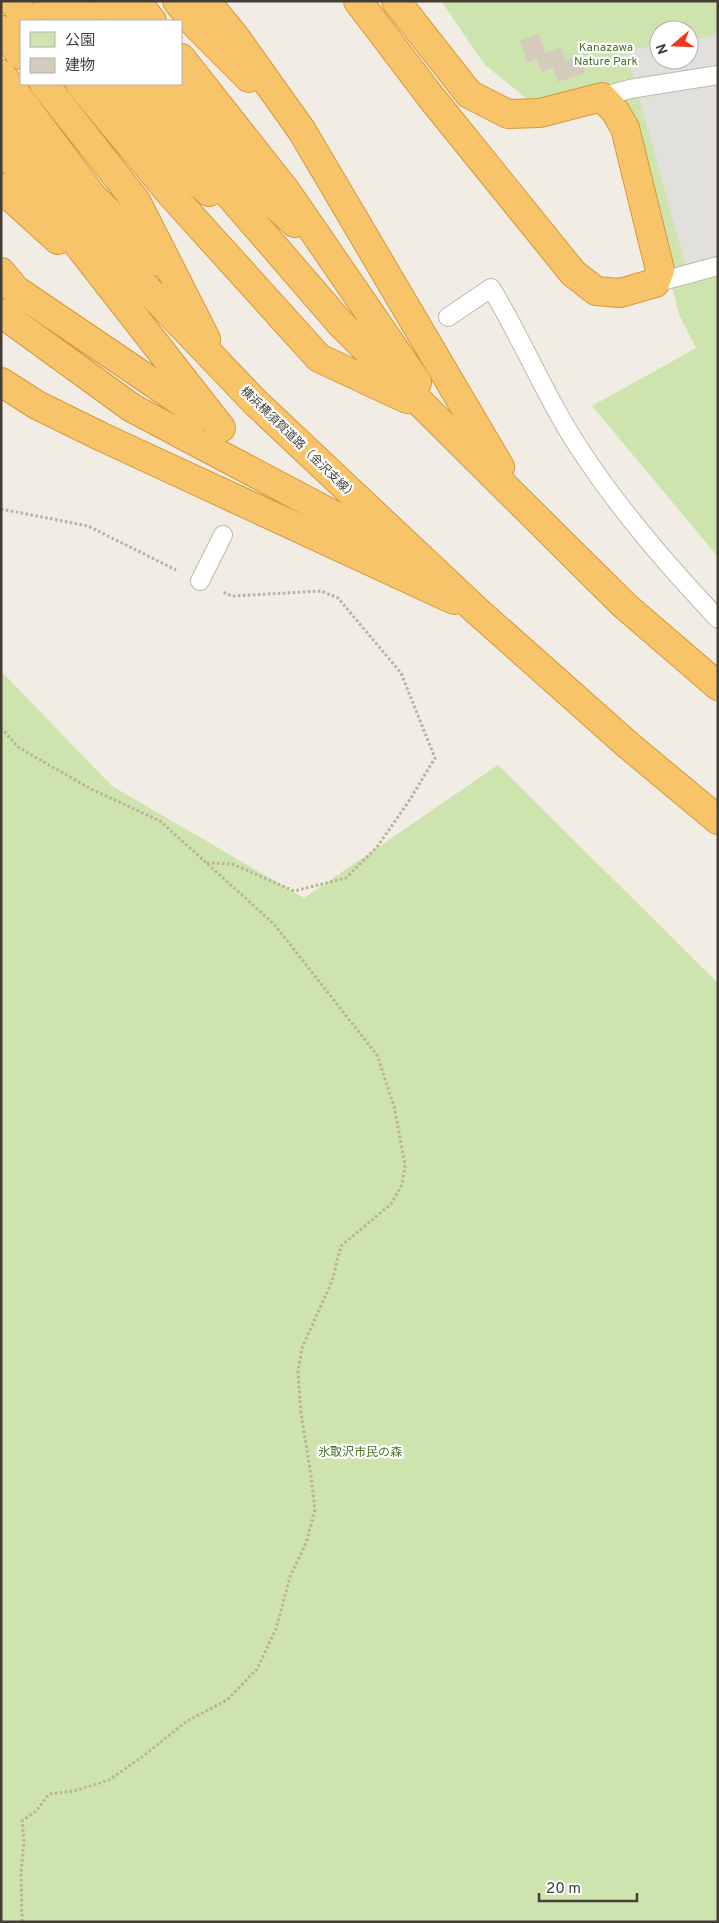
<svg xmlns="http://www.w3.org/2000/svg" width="719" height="1923" font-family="Overpass,'Noto Sans JP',sans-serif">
	<rect width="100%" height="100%" fill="#f1ede4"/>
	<path fill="#cee4ae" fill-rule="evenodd" d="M 441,1 L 718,1 L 718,557 L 592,406 L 696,348 L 679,315 L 628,107 L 531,102 L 485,65 ZM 659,30 L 689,30 L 689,60 L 659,60 Z
		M 1,671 L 112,786 L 304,898 L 498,765 L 718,983 L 718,1922 L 1,1922 Z"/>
	<path fill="#e2e0dd" d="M 718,35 L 718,270 L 689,278 L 626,51 L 659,45 L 659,60 L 689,60 L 689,40 Z"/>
	<path fill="#d5cbbd" d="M 539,34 L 545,53 L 561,47 L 565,61 L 578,54 L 585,73 L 558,82 L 553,67 L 542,72 L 537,59 L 527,63 L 520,40 Z"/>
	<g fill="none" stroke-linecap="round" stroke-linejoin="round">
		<defs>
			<path id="lane" d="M 602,97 L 630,89 L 718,75
				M 655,283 L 718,266
				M 448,317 L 491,288 C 524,342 547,401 583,454 C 622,513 669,567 718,619
				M 200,581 L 223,535"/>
			<path id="highway" d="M 12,1 L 29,21
				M 47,1 L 63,21
				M 75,1 L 90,21
				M 108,1 L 123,21
				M 136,1 L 152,21
				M 177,1 L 196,25 L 249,78
				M 206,1 L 236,38 L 302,131 L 500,467
				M 358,1 L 430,96 L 573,273 L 596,291 L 620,293 L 655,283 L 660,270 L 625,128 L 615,111 L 602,97 L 540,113 L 508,114 L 469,94 L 396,1
				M 1,30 L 21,55
				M 181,58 L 286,191 L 417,382
				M 1,74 L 93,197 L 159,262
				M 44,84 L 136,201 L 206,339
				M 80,84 L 170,193 L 319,358 L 407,399
				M 112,84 L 170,158 L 209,192
				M 139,84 L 182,140 L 340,323 L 624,605 L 718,686
				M 172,84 L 247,180 L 295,223
				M 1,110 L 126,267 L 255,402 L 476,610 L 628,745 L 718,820
				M 1,146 L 221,428
				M 1,188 L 58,240
				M 1,272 L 16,290 L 202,416
				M 1,313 L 132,408 L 396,548
				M 1,382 L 37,405 L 102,437 L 454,600"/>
		</defs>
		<use href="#lane" stroke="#bfb7ab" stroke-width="20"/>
		<use href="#highway" stroke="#d6983a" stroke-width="30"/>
		<path stroke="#bdb099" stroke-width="3" stroke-dasharray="2.5 2.5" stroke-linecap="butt" d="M 1,509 L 88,526 L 176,570
			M 1,728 L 18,747 L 91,789 L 160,821 L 274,924 L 377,1055 L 394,1106 L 405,1165 L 402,1185 L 391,1204 L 341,1246 L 332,1281 L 302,1348 L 298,1372 L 301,1413 L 311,1476 L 315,1510 L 306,1543 L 290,1577 L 276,1629 L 257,1669 L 227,1700 L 187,1721 L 142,1757 L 109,1780 L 74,1791 L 49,1794 L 36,1811 L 22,1821 L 24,1841 L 21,1872 L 22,1922
			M 207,863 L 232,864 L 294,891 L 346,878 L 377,847 L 409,801 L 435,758 L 401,673 L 338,598 L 321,591 L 232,596 L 223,592"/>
		<use href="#lane" stroke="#fff" stroke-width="18"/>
		<use href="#highway" stroke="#f7c46a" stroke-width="28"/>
	</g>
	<g text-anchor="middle" stroke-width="4.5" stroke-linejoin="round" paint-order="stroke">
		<g font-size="12" fill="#48722b" stroke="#fff">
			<text x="606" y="51">Kanazawa<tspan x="606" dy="14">Nature Park</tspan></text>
			<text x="360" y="1456">氷取沢市民の森</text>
		</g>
		<g font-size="12" fill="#433d35" stroke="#fff">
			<text transform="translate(299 443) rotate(44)" y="4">横浜横須賀道路（金沢支線）</text>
		</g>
	</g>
	<rect width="719" height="1923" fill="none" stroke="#433d35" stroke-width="5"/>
	<rect x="20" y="20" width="162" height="65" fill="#ffffff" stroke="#b4b1ae"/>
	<rect x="30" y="32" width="25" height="15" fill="#cee4ae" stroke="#b4b1ae"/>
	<text x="65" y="45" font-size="15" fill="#433d35">公園</text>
	<rect x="30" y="58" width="25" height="15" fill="#d5cbbd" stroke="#b4b1ae"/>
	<text x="65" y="70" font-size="15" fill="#433d35">建物</text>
	<g transform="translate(674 45) rotate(251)"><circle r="24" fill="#ffffff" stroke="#b4b1ae"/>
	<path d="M0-4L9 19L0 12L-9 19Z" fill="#f0371d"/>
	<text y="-8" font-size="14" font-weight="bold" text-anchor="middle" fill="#433d35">N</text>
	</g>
	<path d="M539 1893v8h98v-8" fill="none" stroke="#433d35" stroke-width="2.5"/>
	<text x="546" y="1893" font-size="15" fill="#433d35" stroke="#ffffff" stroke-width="4" paint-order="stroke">20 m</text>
</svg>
